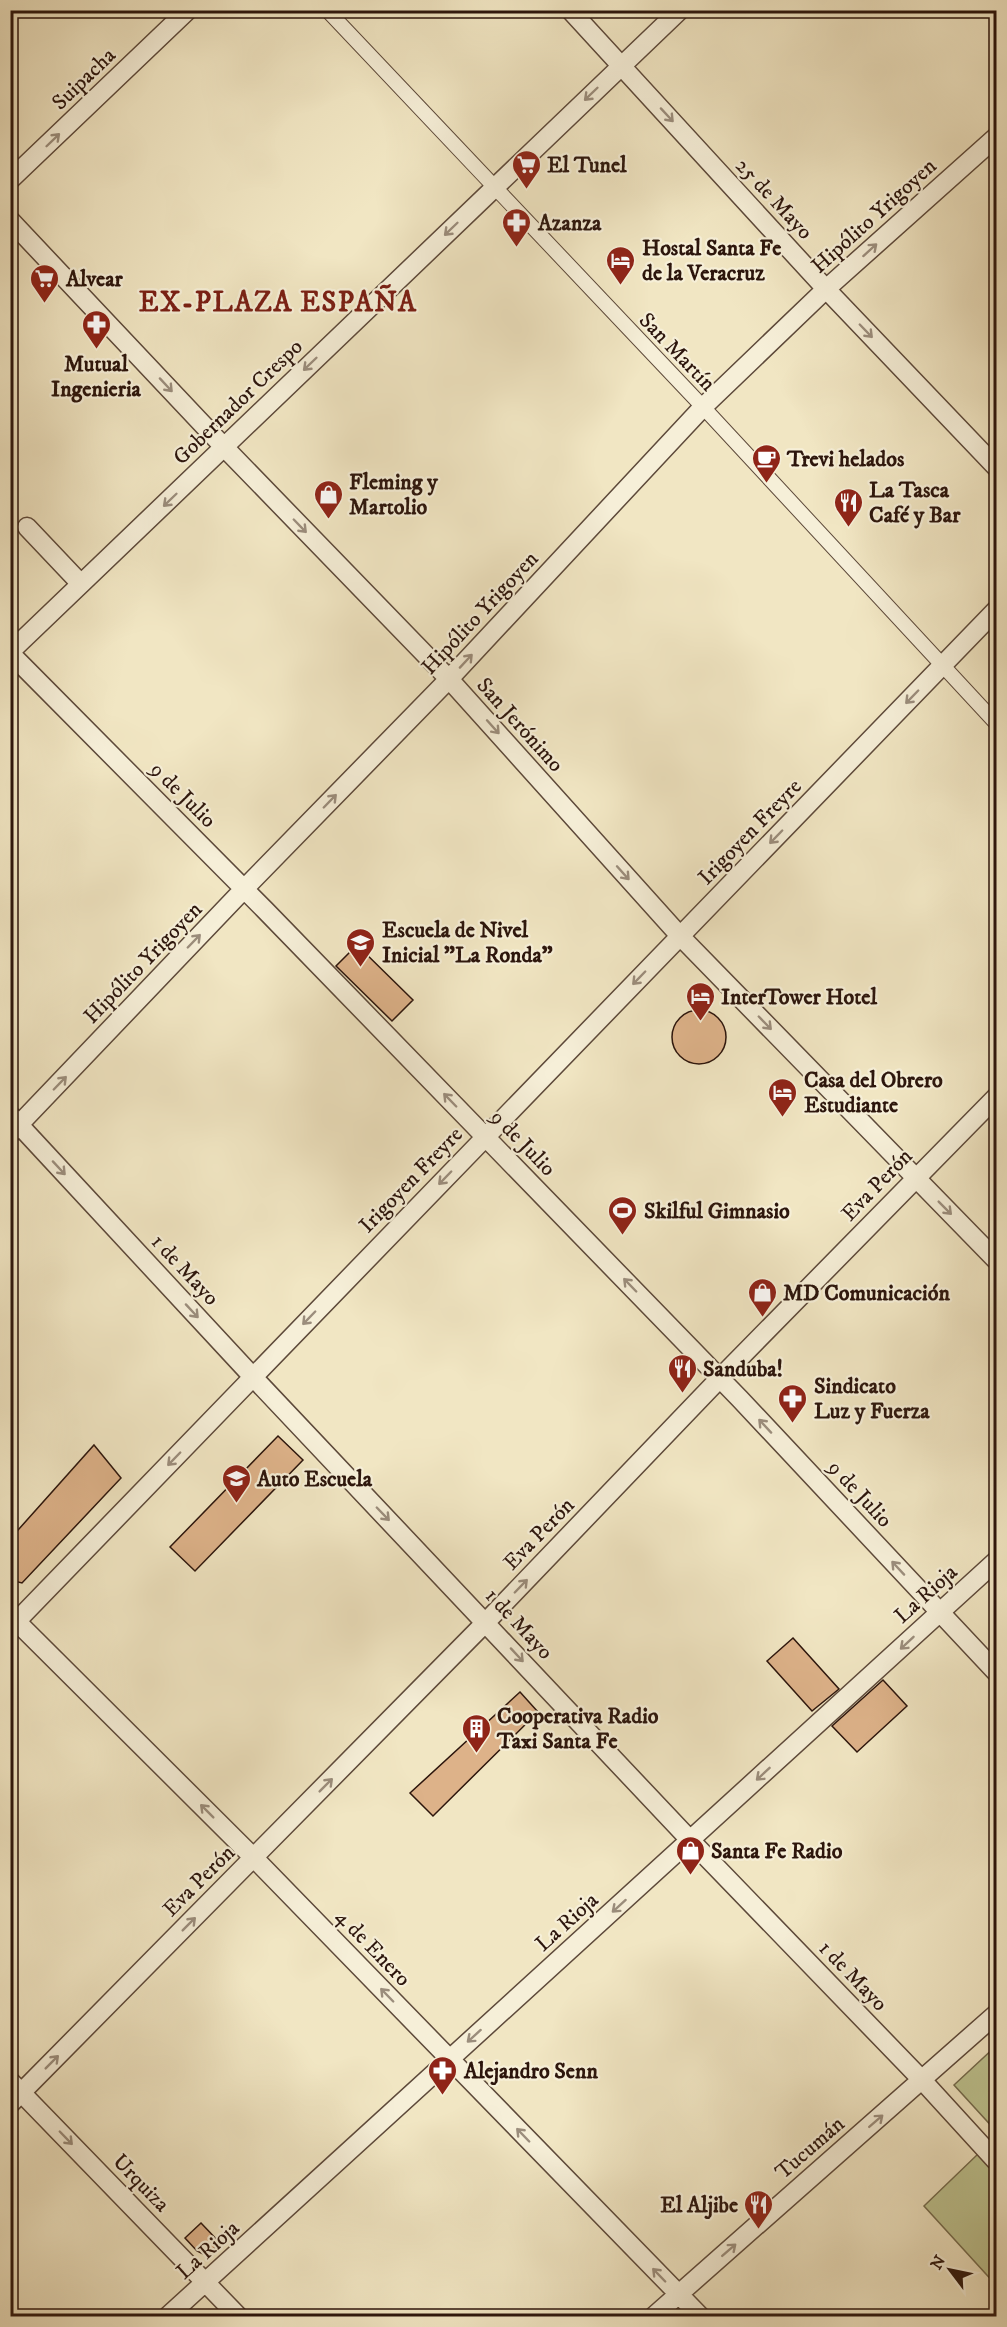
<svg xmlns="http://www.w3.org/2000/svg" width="1007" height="2327" font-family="'IM FELL DW Pica',serif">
	<rect width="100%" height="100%" fill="#f1e6c3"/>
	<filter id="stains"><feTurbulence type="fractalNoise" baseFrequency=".00333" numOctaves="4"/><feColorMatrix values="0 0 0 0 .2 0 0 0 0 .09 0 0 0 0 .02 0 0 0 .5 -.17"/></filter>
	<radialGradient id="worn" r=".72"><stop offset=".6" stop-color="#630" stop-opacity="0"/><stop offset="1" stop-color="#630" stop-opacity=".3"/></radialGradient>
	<path fill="#bec491" stroke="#756c4e" stroke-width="1.5" d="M 996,2046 L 996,2131 L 954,2085 Z
		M 979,2153 L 996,2172 L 996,2285 L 924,2206 Z"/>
	<path fill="#ddb289" stroke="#2c150c" stroke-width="1.5" d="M 357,945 L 413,1000 L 392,1021 L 336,966 Z
		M672 1037a27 27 0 1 1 54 0a27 27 0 1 1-54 0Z
		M 278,1436 L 303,1460 L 195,1571 L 170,1547 Z
		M 94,1445 L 121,1478 L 22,1583 L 10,1580 L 10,1539 Z
		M 793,1638 L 839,1689 L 812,1711 L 767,1661 Z
		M 883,1680 L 907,1706 L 857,1752 L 832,1726 Z
		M 520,1692 L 538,1712 L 433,1816 L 410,1793 Z
		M 201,2223 L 220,2243 L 211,2251 L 203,2254 L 197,2251 L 185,2238 Z"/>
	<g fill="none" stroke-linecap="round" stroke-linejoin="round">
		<defs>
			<path id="pedestrian" d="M 327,10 L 703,407 L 996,723"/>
			<path id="minor" d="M 570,10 L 826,289 L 996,467
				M 10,180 L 188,10
				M 10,220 L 224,447 L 449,679 L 680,936 L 996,1260
				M 27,527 L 81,584
				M 10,652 L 680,10
				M 10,653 L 265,910 L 740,1399 L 996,1672
				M 10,1115 L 253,1377 L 691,1841 L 922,2080 L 996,2161
				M 10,1134 L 244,889 L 449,679 L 703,407 L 826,289 L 996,137
				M 10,1615 L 254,1858 L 700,2316
				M 10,1628 L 996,610
				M 10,2081 L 238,2316
				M 10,2104 L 486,1622 L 720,1378 L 996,1097
				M 168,2316 L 996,1561
				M 654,2316 L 996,2014"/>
		</defs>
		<use href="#pedestrian" stroke="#5d493a" stroke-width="16"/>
		<use href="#minor" stroke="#5d493a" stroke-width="21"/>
		<use href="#pedestrian" stroke="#f6efd8" stroke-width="14"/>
		<use href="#minor" stroke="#f6efd8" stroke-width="18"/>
	</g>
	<defs><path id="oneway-shaft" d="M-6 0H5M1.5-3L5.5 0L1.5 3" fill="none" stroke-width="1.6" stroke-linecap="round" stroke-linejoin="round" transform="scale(1.5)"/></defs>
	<g stroke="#9b8d7c">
		<use href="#oneway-shaft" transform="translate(591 94) rotate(136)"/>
		<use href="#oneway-shaft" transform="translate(667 115) rotate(47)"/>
		<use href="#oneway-shaft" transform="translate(53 140) rotate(-44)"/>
		<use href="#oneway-shaft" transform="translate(451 229) rotate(136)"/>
		<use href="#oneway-shaft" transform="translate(870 250) rotate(-42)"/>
		<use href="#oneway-shaft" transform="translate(866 331) rotate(46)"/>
		<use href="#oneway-shaft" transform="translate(310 364) rotate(136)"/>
		<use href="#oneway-shaft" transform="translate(166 385) rotate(47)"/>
		<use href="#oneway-shaft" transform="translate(170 500) rotate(136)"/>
		<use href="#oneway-shaft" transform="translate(300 526) rotate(46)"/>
		<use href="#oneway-shaft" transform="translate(466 661) rotate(-47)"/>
		<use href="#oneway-shaft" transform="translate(912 697) rotate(134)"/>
		<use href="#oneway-shaft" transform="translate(493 727) rotate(48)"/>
		<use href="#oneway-shaft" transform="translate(330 801) rotate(-46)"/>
		<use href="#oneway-shaft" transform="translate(776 837) rotate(134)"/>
		<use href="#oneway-shaft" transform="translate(623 873) rotate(48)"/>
		<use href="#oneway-shaft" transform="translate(194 941) rotate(-46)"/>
		<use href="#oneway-shaft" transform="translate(639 978) rotate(134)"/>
		<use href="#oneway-shaft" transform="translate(765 1023) rotate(46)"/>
		<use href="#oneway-shaft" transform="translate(60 1083) rotate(-46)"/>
		<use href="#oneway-shaft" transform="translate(450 1100) rotate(-134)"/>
		<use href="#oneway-shaft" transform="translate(59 1168) rotate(47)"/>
		<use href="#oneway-shaft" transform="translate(445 1178) rotate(134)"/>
		<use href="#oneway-shaft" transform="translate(945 1208) rotate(45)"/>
		<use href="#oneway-shaft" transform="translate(630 1285) rotate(-134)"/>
		<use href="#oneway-shaft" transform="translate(192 1311) rotate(47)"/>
		<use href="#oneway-shaft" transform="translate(309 1318) rotate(134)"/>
		<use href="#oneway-shaft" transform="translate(765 1426) rotate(-133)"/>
		<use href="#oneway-shaft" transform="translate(174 1459) rotate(134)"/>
		<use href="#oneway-shaft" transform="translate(383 1514) rotate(46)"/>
		<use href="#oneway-shaft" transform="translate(898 1568) rotate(-133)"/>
		<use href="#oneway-shaft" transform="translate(521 1586) rotate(-46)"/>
		<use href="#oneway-shaft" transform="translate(907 1643) rotate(137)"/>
		<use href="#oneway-shaft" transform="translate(517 1655) rotate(47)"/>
		<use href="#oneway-shaft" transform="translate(763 1774) rotate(137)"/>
		<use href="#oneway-shaft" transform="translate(326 1785) rotate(-45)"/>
		<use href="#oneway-shaft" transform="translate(207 1811) rotate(-135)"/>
		<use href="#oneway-shaft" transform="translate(619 1906) rotate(138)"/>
		<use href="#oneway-shaft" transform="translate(189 1924) rotate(-45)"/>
		<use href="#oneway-shaft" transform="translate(387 1995) rotate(-134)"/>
		<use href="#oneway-shaft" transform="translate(474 2036) rotate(138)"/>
		<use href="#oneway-shaft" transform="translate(52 2062) rotate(-45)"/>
		<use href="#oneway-shaft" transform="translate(876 2121) rotate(-41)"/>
		<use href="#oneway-shaft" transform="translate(523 2135) rotate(-134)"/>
		<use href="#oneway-shaft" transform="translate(66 2138) rotate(46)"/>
		<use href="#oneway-shaft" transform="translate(729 2250) rotate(-41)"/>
		<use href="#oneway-shaft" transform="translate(659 2275) rotate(-134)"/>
	</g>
	<defs>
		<symbol id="supermarket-pin" viewBox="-11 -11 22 30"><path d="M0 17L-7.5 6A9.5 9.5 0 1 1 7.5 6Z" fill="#8f2418" stroke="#f6efd8"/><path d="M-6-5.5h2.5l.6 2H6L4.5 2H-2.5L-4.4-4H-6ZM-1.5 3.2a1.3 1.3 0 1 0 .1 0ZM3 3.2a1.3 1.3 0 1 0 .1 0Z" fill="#fff"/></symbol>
		<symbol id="pharmacy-pin" viewBox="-11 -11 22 30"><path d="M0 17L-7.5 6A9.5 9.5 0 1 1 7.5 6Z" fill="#8f2418" stroke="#f6efd8"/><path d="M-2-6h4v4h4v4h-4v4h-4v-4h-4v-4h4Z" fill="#fff"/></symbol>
		<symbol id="hotel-pin" viewBox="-11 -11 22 30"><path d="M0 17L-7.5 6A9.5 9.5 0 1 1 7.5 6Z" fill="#8f2418" stroke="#f6efd8"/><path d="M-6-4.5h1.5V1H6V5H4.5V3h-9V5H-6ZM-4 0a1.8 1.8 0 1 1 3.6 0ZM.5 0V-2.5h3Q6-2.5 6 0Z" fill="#fff"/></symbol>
		<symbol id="cafe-pin" viewBox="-11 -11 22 30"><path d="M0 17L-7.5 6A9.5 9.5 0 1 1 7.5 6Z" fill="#8f2418" stroke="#f6efd8"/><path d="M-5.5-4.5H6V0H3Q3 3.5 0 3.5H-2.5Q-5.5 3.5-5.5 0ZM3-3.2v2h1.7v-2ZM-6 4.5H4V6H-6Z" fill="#fff"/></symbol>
		<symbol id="shop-pin" viewBox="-11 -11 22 30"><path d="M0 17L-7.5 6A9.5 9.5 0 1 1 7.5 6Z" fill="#8f2418" stroke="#f6efd8"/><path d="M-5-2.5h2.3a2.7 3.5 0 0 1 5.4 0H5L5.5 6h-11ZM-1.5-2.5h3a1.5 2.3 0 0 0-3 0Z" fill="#fff"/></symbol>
		<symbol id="restaurant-pin" viewBox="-11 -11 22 30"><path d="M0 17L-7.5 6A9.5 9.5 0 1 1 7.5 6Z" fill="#8f2418" stroke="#f6efd8"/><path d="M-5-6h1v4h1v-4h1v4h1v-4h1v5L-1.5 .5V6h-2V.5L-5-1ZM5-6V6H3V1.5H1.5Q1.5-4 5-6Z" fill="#fff"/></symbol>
		<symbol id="school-pin" viewBox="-11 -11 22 30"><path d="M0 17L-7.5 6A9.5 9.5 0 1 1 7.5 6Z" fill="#8f2418" stroke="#f6efd8"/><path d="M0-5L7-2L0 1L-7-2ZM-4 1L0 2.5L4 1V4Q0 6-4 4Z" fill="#fff"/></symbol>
		<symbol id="stadium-pin" viewBox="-11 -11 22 30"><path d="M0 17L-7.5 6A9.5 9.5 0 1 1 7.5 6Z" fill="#8f2418" stroke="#f6efd8"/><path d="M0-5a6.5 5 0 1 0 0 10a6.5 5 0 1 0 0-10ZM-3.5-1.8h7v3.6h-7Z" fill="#fff"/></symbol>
		<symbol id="building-pin" viewBox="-11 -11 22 30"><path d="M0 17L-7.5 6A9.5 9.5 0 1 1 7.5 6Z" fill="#8f2418" stroke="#f6efd8"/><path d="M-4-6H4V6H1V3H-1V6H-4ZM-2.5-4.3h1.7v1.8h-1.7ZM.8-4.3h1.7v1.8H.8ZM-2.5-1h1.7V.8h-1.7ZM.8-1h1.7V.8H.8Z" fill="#fff"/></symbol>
	</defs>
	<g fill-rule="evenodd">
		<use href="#supermarket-pin" x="510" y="148" width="33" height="45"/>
		<use href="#pharmacy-pin" x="500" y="206" width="33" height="45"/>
		<use href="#hotel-pin" x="604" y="244" width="33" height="45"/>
		<use href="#supermarket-pin" x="28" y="262" width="33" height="45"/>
		<use href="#pharmacy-pin" x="80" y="308" width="33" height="45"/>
		<use href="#cafe-pin" x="750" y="442" width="33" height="45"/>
		<use href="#shop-pin" x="312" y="478" width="33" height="45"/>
		<use href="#restaurant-pin" x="832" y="486" width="33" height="45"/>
		<use href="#school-pin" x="344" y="926" width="33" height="45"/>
		<use href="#hotel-pin" x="684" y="980" width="33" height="45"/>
		<use href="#hotel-pin" x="766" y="1076" width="33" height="45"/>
		<use href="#stadium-pin" x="606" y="1194" width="33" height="45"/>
		<use href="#shop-pin" x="746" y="1276" width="33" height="45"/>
		<use href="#restaurant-pin" x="666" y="1352" width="33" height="45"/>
		<use href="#pharmacy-pin" x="776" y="1382" width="33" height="45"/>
		<use href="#school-pin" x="220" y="1462" width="33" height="45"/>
		<use href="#building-pin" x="460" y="1712" width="33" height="45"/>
		<use href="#shop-pin" x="674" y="1834" width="33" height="45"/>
		<use href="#pharmacy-pin" x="426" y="2054" width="33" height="45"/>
		<use href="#restaurant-pin" x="742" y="2188" width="33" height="45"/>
	</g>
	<g text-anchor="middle" stroke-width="4.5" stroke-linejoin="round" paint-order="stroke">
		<g font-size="22" fill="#2c150c" stroke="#f6efd8">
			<text transform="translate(83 78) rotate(-44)" y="8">Suipacha</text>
			<text transform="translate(775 198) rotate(47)" y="8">25 de Mayo</text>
			<text transform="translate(873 215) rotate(-42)" y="8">Hipólito Yrigoyen</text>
			<text transform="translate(678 351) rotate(46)" y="8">San Martín</text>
			<text transform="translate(237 401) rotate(-44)" y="8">Gobernador Crespo</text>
			<text transform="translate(479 612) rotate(-47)" y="8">Hipólito Yrigoyen</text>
			<text transform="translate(521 724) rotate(48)" y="8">San Jerónimo</text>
			<text transform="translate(184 794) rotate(45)" y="8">9 de Julio</text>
			<text transform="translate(749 831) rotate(-46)" y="8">Irigoyen Freyre</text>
			<text transform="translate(142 962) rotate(-46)" y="8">Hipólito Yrigoyen</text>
			<text transform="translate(524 1142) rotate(46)" y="8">9 de Julio</text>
			<text transform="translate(410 1179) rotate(-46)" y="8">Irigoyen Freyre</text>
			<text transform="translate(876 1184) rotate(-46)" y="8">Eva Perón</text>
			<text transform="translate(186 1269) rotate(47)" y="8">1 de Mayo</text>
			<text transform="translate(861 1493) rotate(47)" y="8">9 de Julio</text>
			<text transform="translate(538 1533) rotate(-46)" y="8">Eva Perón</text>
			<text transform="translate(925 1593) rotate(-42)" y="8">La Rioja</text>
			<text transform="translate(520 1623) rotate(47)" y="8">1 de Mayo</text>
			<text transform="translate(198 1880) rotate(-45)" y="8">Eva Perón</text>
			<text transform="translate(566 1921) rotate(-42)" y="8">La Rioja</text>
			<text transform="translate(374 1947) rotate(46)" y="8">4 de Enero</text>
			<text transform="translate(854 1975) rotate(46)" y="8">1 de Mayo</text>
			<text transform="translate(809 2147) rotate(-41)" y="8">Tucumán</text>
			<text transform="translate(142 2182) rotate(46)" y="8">Urquiza</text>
			<text transform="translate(207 2249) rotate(-42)" y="8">La Rioja</text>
		</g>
		<g font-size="22" font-weight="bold" fill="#2c150c" stroke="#f6efd8" text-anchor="start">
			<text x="547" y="172">El Tunel</text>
			<text x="538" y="230">Azanza</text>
			<text x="642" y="255">Hostal Santa Fe<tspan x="642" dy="25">de la Veracruz</tspan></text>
			<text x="66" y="286">Alvear</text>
			<text x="96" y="371" text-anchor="middle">Mutual<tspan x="96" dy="25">Ingenieria</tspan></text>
			<text x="787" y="466">Trevi helados</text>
			<text x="349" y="489">Fleming y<tspan x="349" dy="25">Martolio</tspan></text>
			<text x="869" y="497">La Tasca<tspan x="869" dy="25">Café y Bar</tspan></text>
			<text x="382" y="937">Escuela de Nivel<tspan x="382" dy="25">Inicial "La Ronda"</tspan></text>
			<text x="721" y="1004">InterTower Hotel</text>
			<text x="804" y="1087">Casa del Obrero<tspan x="804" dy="25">Estudiante</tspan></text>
			<text x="644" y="1218">Skilful Gimnasio</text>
			<text x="783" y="1300">MD Comunicación</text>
			<text x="703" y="1376">Sanduba!</text>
			<text x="814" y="1393">Sindicato<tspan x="814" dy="25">Luz y Fuerza</tspan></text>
			<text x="257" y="1486">Auto Escuela</text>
			<text x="497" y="1723">Cooperativa Radio<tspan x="497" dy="25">Taxi Santa Fe</tspan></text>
			<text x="711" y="1858">Santa Fe Radio</text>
			<text x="464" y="2078">Alejandro Senn</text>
			<text x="738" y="2212" text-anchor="end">El Aljibe</text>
		</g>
		<g font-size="28" font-weight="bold" letter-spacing="1.5" fill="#7a1f14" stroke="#f6efd8">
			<text x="278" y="311">EX-PLAZA ESPAÑA</text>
		</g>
	</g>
	<rect width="1007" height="2327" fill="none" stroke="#f1e6c3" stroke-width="36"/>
	<rect x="12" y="12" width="983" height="2303" fill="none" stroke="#2c150c" stroke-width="3"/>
	<rect x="18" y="18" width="971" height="2291" fill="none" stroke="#2c150c" stroke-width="1.5"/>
	<g transform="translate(950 2270) rotate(302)" stroke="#f6efd8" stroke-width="4.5" paint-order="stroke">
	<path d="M0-4.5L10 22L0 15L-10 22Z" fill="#2c150c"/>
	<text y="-9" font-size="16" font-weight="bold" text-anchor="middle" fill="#2c150c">N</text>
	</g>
	<rect width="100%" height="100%" filter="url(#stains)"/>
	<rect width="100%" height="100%" fill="url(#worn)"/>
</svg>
